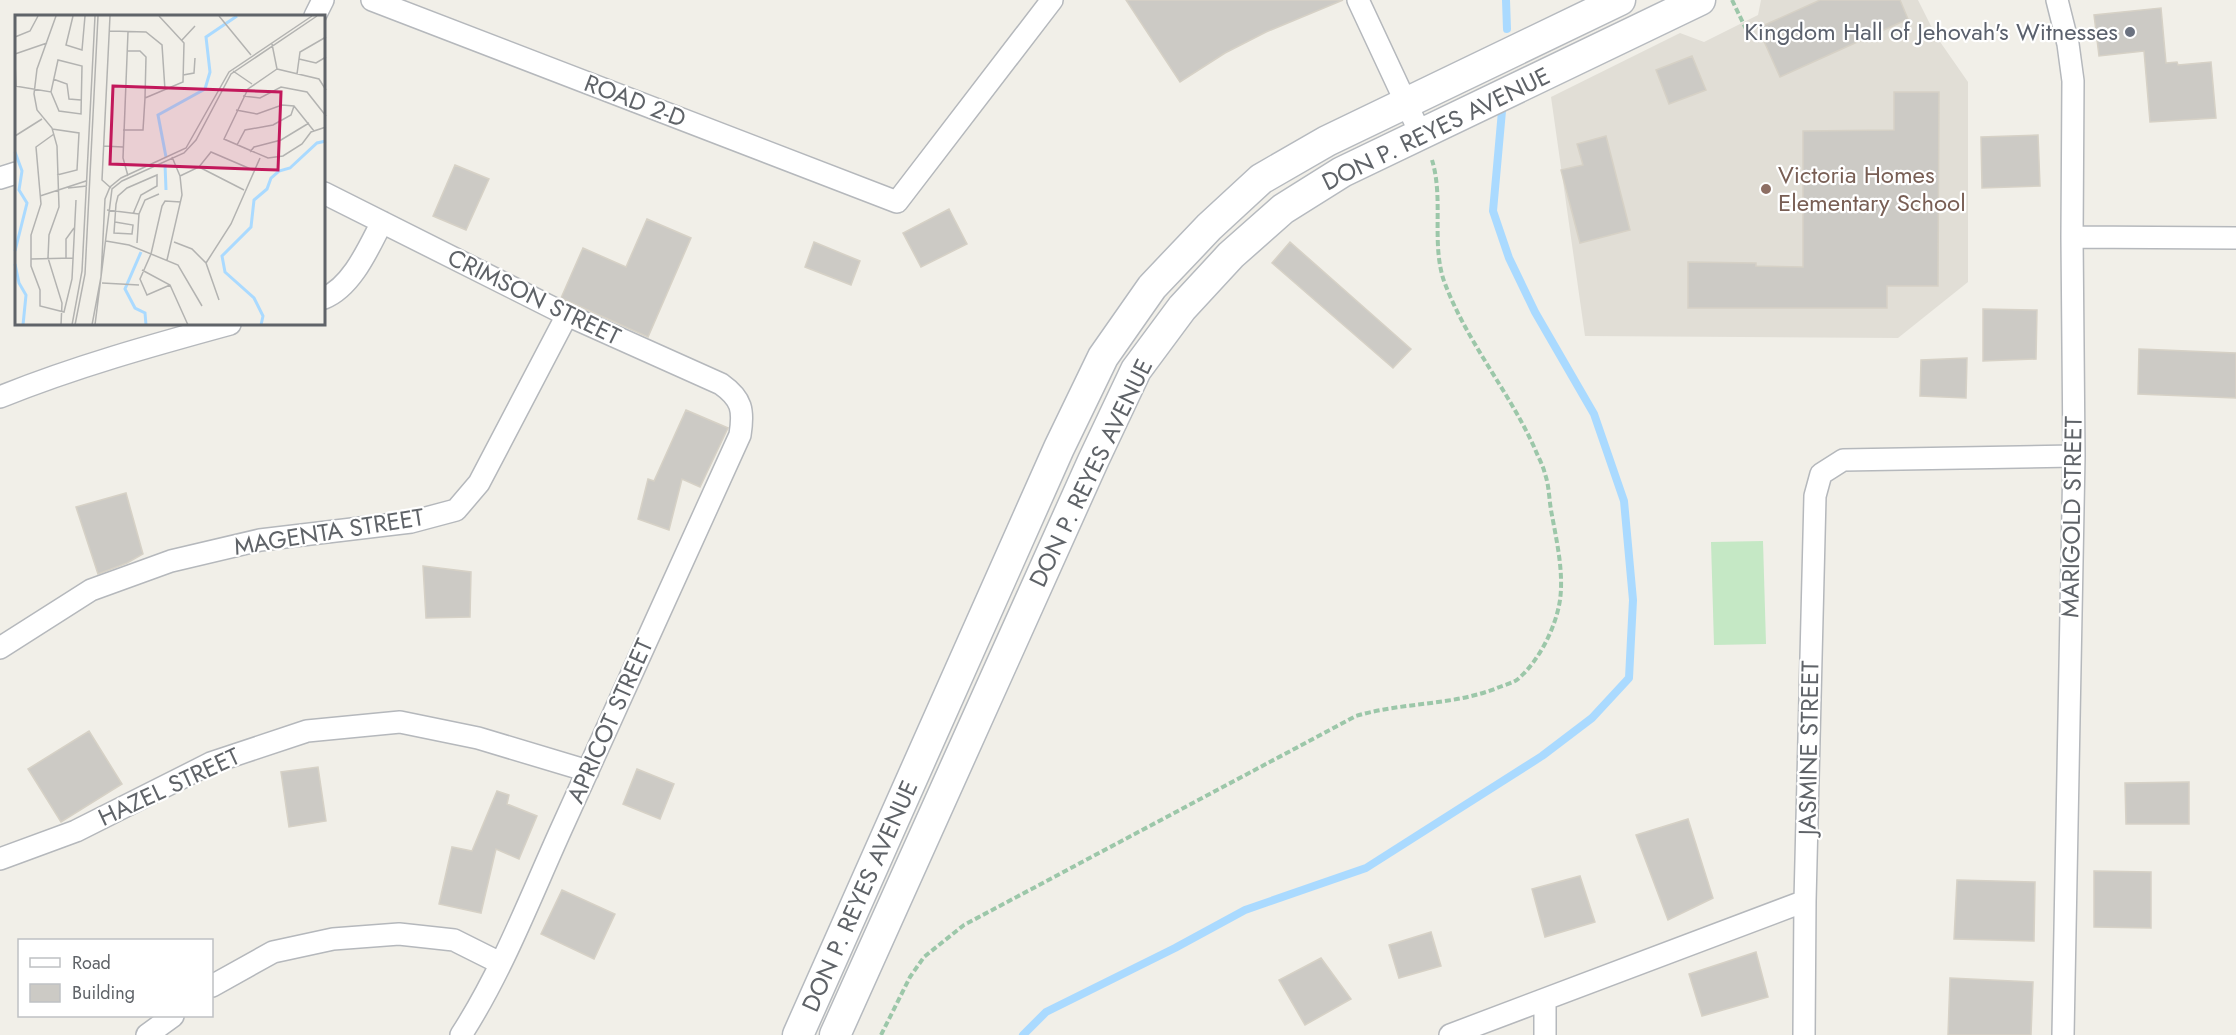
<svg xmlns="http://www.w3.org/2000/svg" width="2236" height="1035" font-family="Jost,sans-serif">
	<rect width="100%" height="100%" fill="#f1efe8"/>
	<path fill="#e1ded6" d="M 1761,0 L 1918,0 L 1936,36 L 1968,82 L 1968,282 L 1898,338 L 1585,336 L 1551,97 L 1680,33 L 1704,42 L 1758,15 Z"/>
	<path fill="#c5e8c5" d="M 1763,541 L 1766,644 L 1714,645 L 1711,542 Z"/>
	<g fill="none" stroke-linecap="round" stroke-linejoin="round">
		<path stroke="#aadaff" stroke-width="8" d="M 1506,0 L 1507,29
			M 1023,1035 L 1046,1012 L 1175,948 L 1245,910 L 1366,868 L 1542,756 L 1592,718 L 1629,678 L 1633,600 L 1624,501 L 1594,414 L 1535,312 L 1509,258 L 1493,211 L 1502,111"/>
	</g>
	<path fill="#cccac5" stroke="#d6d1c6" stroke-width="1.5" d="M 1126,0 L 1343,0 L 1266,32 L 1225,53 L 1180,82 Z
		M 1820,0 L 1900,0 L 1908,19 L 1780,77 L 1758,28 Z
		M 2161,8 L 2166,63 L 2177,62 L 2178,65 L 2211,62 L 2216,118 L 2150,122 L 2144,51 L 2099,56 L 2094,15 Z
		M 1692,56 L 1706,90 L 1669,104 L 1656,70 Z
		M 1894,92 L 1939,92 L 1938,286 L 1887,286 L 1887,308 L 1688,308 L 1688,262 L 1756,263 L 1756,266 L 1803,267 L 1803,131 L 1894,130 Z
		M 2038,135 L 2040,186 L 1982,188 L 1981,137 Z
		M 1606,136 L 1630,230 L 1580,243 L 1561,170 L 1583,165 L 1577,144 Z
		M 455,165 L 489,179 L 466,230 L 433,216 Z
		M 949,209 L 967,244 L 921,267 L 903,233 Z
		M 647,219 L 691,238 L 648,337 L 561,298 L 583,248 L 626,267 Z
		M 814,242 L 860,261 L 851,285 L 805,267 Z
		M 1290,242 L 1411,349 L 1393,368 L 1272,263 Z
		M 1983,309 L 2037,310 L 2036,359 L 1983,361 Z
		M 2139,349 L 2236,353 L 2236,398 L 2138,394 Z
		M 1967,358 L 1966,398 L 1920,396 L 1921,360 Z
		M 686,410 L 728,428 L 700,487 L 682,479 L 669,530 L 638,519 L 648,479 L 654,481 Z
		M 126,493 L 143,554 L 127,563 L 98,574 L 76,507 Z
		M 423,566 L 471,572 L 470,617 L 426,618 Z
		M 89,731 L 122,784 L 61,822 L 28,769 Z
		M 318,767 L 326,821 L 289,827 L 281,772 Z
		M 637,769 L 674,784 L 660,819 L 623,804 Z
		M 2189,782 L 2189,824 L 2126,824 L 2125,783 Z
		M 497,791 L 509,795 L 507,804 L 537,816 L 519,859 L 496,849 L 481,913 L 439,904 L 452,847 L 472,851 Z
		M 1688,819 L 1713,898 L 1668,920 L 1636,835 Z
		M 2094,871 L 2151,872 L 2151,928 L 2094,927 Z
		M 1580,876 L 1595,922 L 1545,937 L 1532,889 Z
		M 1957,880 L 2035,882 L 2034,941 L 1954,939 Z
		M 562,890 L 615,914 L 594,959 L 541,934 Z
		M 1431,932 L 1441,966 L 1399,978 L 1389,945 Z
		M 1756,952 L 1768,997 L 1702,1016 L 1689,974 Z
		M 1321,958 L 1351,999 L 1305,1025 L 1279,980 Z
		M 1950,978 L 2033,982 L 2031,1035 L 1948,1035 Z"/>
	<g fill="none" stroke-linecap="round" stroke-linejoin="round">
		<defs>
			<path id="street" d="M 372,0 L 897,202 L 1052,0
				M 1358,0 L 1421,135
				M 2057,0 L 2068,44 L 2073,81 L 2072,237 L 2074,456 L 2063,1035
				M 315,16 L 323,0
				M 0,178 L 16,173
				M 324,193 L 567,315 L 721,384 C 742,399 744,410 740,435 C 681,564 623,694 564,823 C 532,893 503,970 461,1035
				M 2072,237 L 2236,238
				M 324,298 C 352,287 369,247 382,222
				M 0,397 C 74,367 153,345 230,324
				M 0,648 L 91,590 L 171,561 L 260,540 L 411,522 L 456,510 L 479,483 L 567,315
				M 0,859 L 76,831 L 211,763 L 307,731 L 400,722 L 478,738 L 588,771
				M 212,986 L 273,952 L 333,939 L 399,934 L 454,940 L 500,963
				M 1545,1000 L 1545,1035
				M 147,1035 L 173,1016
				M 1450,1035 L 1805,901
				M 1804,1035 L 1805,901 L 1815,496 L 1821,474 L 1843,460 L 2074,456"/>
			<path id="secondary" d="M 798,1035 L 1059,448 L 1103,357 L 1152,287 L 1209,227 L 1261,179 L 1327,141 L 1620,0
				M 835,1035 L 1093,461 L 1136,370 L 1182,308 L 1231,255 L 1283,209 L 1342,172 L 1700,0"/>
		</defs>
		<use href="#street" stroke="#b5b8bc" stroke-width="24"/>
		<use href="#secondary" stroke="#b6babf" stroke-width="33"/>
		<path stroke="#9cc7a9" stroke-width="4" stroke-dasharray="6 3" stroke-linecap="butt" d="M 1732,0 L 1746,29
			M 881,1035 L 910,977 L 924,957 L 964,925 L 1356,716 C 1402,702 1452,706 1497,688 C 1504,685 1513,683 1518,679 C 1539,661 1556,627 1560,600 C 1564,571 1556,538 1551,510 C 1549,498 1549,485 1545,474 C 1543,465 1538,457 1535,449 C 1509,391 1466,341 1444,281 C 1431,243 1444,199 1432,160"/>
		<use href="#street" stroke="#fff" stroke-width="21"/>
		<use href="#secondary" stroke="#fff" stroke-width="30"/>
	</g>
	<circle fill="#6b7280" stroke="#fff" stroke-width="2" cx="2130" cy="32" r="6"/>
	<circle fill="#8d6e63" stroke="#fff" stroke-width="2" cx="1766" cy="189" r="6"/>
	<g text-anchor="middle" stroke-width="4.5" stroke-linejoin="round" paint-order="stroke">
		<g font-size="24" fill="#5b616d" stroke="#fff" text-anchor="end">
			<text x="2118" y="40">Kingdom Hall of Jehovah's Witnesses</text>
		</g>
		<g font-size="24" fill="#5f6368" stroke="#fff">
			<text transform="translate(635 101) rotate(21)" y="8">ROAD 2-D</text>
			<text transform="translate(1436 129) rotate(-26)" y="8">DON P. REYES AVENUE</text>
			<text transform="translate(534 297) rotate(26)" y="8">CRIMSON STREET</text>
			<text transform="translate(1091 473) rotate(-64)" y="8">DON P. REYES AVENUE</text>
			<text transform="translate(2072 517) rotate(-89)" y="8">MARIGOLD STREET</text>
			<text transform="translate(329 532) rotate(-9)" y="8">MAGENTA STREET</text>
			<text transform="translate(610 721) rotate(-66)" y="8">APRICOT STREET</text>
			<text transform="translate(1809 748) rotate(-89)" y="8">JASMINE STREET</text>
			<text transform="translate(169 787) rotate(-25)" y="8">HAZEL STREET</text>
			<text transform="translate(860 896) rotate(-66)" y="8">DON P. REYES AVENUE</text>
		</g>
		<g font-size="24" fill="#785e54" stroke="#fff" text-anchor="start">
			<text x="1778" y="183">Victoria Homes<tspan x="1778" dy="28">Elementary School</tspan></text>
		</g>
	</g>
	<g transform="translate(15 15)">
		<rect width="310" height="310" fill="#f1efe8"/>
		<path fill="none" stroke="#aadaff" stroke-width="3" d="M 0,137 L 7,156 L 4,175 L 12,188 L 0,236M 151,142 L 143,100 L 190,74 L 195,57 L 191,22 L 222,1M 150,149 L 151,175M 126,237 L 110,274 L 120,293 L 130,298 L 131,310M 0,249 L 4,268 L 11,280 L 8,310M 246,310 L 248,301 L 239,283 L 210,257 L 207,241 L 236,212 L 239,185 L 252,174 L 256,163 L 264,156 L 275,153 L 302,128 L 311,126"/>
		<path fill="none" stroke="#b3b3b1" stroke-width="1.5" d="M 41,1 L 22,54 L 19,79 L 22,95 L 37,113 L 42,131 L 44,192 L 34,220 L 33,243 L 47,288 L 46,310M 58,1 L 51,30 L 67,35 L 70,1M 95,1 L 87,165 L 96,173M 204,1 L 236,40M 95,16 L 131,17 L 147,30 L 150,75M 0,22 L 15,16 L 23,1M 167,25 L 180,11M 257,29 L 262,54M 0,39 L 32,28M 284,44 L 301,48 L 311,42M 0,47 L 1,72M 262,54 L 233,74 L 209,124 L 253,143 L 268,141 L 287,129 L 296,117 L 311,112M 262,54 L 304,64 L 311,75M 218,56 L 237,69M 282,59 L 285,37 L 311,22M 168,60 L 179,58 L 180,43M 38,64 L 52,69 L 54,84 L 66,85M 0,71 L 36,77 L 43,45 L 67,51 L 66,99 L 44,96 L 36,77M 228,81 L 245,83 L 266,72 L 292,77 L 311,101M 130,83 L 168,67 L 169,28 L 144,1M 221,95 L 242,99 L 267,90 L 279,91 L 299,116M 37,114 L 64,118 L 62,155 L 42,160M 108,115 L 128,115 L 130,83 L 131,42 L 125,36 L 113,36M 39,119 L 21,132 L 26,189 L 16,220 L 16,251 L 25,275 L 25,291 L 49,297 L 57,264 L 61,185M 0,121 L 27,104M 222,130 L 230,115 L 258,110 L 276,100 L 279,91M 88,131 L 108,132M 235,137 L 239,132 L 266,125 L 294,108M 184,152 L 229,175M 113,161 L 108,143 L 113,17M 165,161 L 184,152 L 196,137 L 238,155M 53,173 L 72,171M 25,181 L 71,166M 92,195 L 124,199M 100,207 L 118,210 L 117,219 L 99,218 L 101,189 L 103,181 L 112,173 L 142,160 L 142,171 L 126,180 L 118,199M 91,226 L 114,230 L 163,250 L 187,291M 159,227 L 177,234 L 191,248 L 204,285M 122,228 L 124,199 L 130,185 L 144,179M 51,243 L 51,224 L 59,213M 16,244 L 58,243M 152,245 L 167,180 L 165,161 L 157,142M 191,248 L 216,209 L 245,143M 127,255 L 155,270 L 173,310M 87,268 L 124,270M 155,270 L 132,280 L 125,264 L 136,239 L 147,191 L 150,186 L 166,187M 57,310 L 67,256 L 80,1M 60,310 L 70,259 L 83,1M 77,310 L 86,262 L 90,184 L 95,172 L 106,163 L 171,133 L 214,57 L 297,1M 80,310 L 97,174 L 107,166 L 169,138 L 181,125 L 216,59 L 302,1"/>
		<path fill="#c2185b" fill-opacity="0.15" stroke="#c2185b" stroke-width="3" d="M 98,71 L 266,77 L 263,155 L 95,149 Z"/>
		<rect width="310" height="310" fill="none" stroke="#5f6368" stroke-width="3"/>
	</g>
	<rect x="18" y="939" width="195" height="78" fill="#ffffff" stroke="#bfc1c3" stroke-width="1.5"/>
	<rect x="30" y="958" width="30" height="9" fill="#ffffff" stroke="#bfc1c3" stroke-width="1.5"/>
	<text x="72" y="969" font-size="18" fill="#5f6368">Road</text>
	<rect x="30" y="984" width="30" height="18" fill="#cccac5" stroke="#bfc1c3" stroke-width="1.5"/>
	<text x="72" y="999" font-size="18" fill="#5f6368">Building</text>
</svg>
